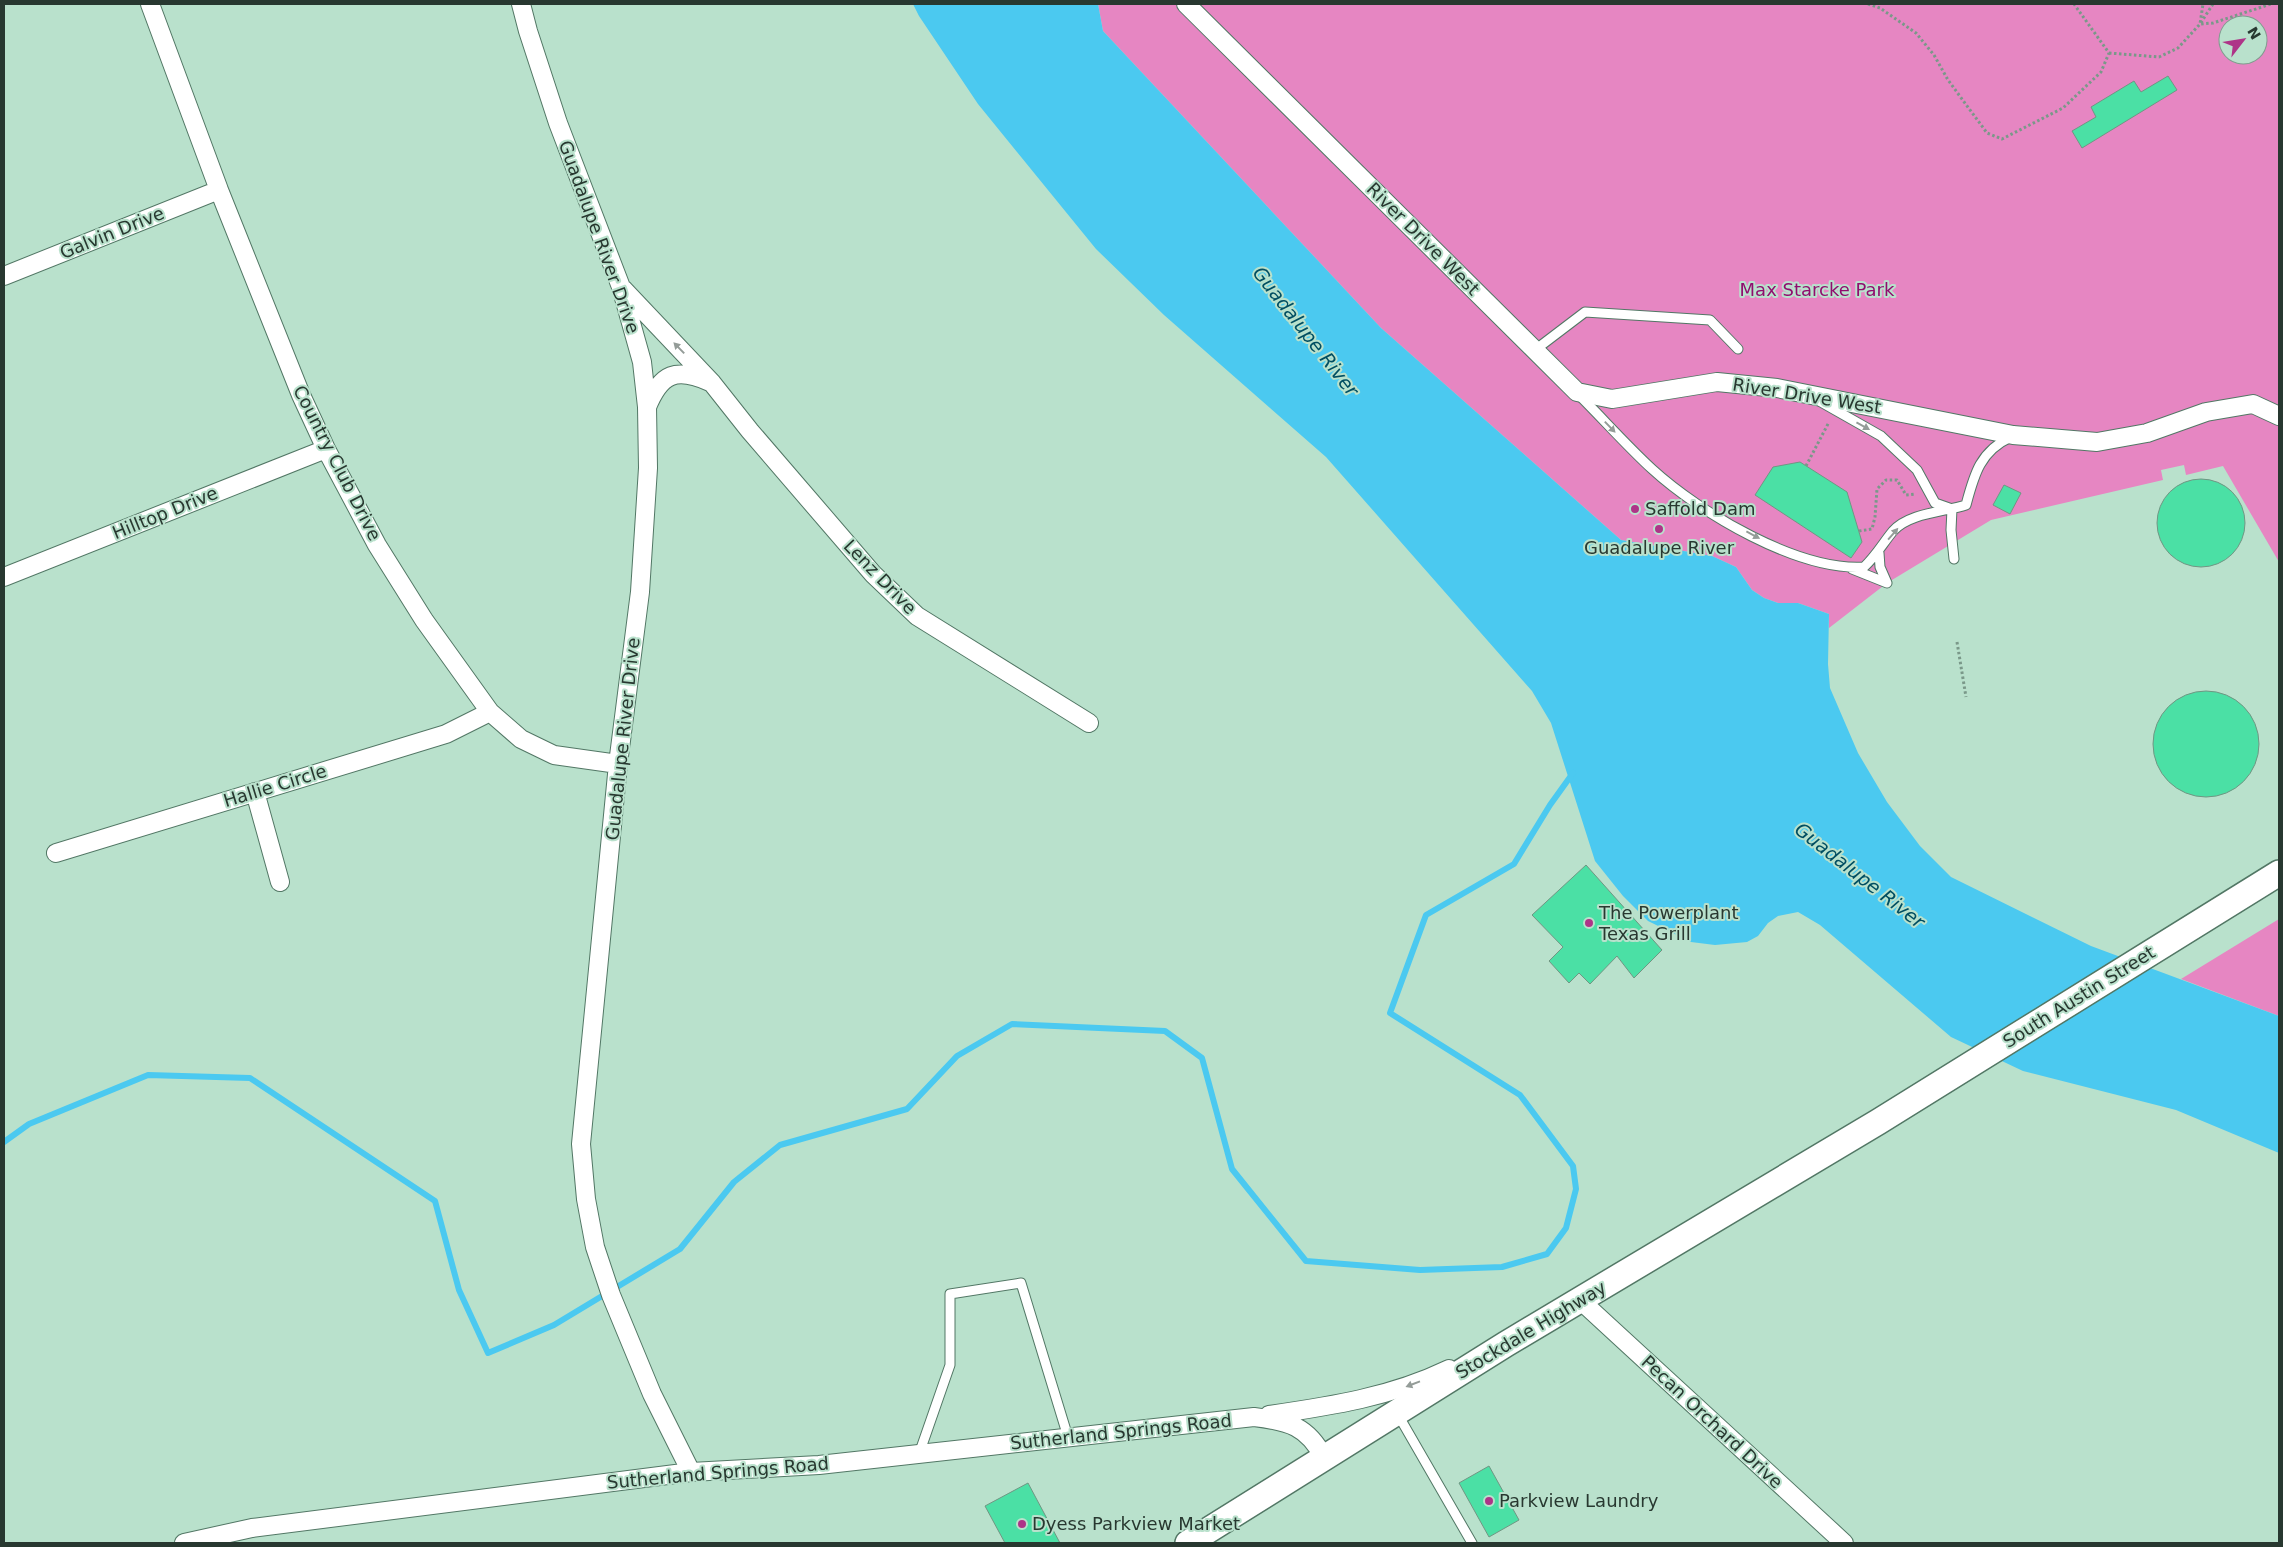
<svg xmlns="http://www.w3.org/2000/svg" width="2283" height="1547" font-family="'DejaVu Sans',sans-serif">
	<rect width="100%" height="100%" fill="#b9e1cc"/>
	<path fill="#e686c2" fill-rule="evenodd" d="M 1098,4 L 2279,4 L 2279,562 L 2223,466 L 2186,475 L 2184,465 L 2161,470 L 2163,480 L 1991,520 L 1887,583 L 1829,628 L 1829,614 L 1798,603 L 1778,603 L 1764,598 L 1752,590 L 1736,567 L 1712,556 L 1621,540 L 1381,328 L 1103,31 ZM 2228,25 L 2258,25 L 2258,55 L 2228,55 Z
		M 2279,919 L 2279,1016 L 2181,979 Z"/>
	<path fill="#4bc9f0" d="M 913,4 L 1098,4 L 1103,31 L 1381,328 L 1621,540 L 1712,556 L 1736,567 L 1752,590 L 1764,598 L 1778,603 L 1798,603 L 1829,614 L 1828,664 L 1830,688 L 1858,753 L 1887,802 L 1920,846 L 1951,877 L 2091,946 L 2279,1016 L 2279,1153 L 2176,1110 L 2023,1071 L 1951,1037 L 1820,925 L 1798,912 L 1778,916 L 1768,923 L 1758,936 L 1747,942 L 1715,945 L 1691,942 L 1648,921 L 1623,896 L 1595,861 L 1551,723 L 1532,691 L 1326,457 L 1164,315 L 1096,249 L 978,104 L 919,16 Z"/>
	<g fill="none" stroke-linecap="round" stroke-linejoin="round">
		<path stroke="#4bc9f0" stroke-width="6" d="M 4,1142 L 29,1124 L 148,1075 L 250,1078 L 435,1201 L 459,1290 L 488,1353 L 554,1325 L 680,1249 L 734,1182 L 780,1145 L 907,1109 L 957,1056 L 1012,1024 L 1165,1031 L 1202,1058 L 1232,1169 L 1306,1261 L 1420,1270 L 1502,1267 L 1547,1254 L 1566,1228 L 1576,1189 L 1573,1166 L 1520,1095 L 1390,1013 L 1426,915 L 1514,864 L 1550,805 L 1573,773"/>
	</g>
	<path fill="#4be0a5" stroke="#709683" d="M 2168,76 L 2177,90 L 2082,148 L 2072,131 L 2096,117 L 2091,107 L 2134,81 L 2141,92 Z
		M 1800,462 L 1847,492 L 1862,542 L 1851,558 L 1755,495 L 1773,467 Z
		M2157 523a44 44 0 1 1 88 0a44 44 0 1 1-88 0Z
		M 2004,485 L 2021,493 L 2010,514 L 1993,505 Z
		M2153 744a53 53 0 1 1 106 0a53 53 0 1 1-106 0Z
		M 1586,865 L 1662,950 L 1634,978 L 1617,956 L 1590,984 L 1579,973 L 1569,983 L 1549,961 L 1563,947 L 1532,915 Z
		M 1489,1466 L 1519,1520 L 1489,1537 L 1459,1483 Z
		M 1028,1483 L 1060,1543 L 1005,1543 L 985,1506 Z"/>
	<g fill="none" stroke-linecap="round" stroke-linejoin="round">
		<defs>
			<path id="service" d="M 1535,350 L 1585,312 L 1710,320 L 1738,349
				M 1580,396 C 1604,420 1627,446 1652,469 C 1700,513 1798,571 1864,567 C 1876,556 1883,543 1893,531 C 1909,513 1944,512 1966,505 C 1974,475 1980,451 2011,437
				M 1821,402 L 1881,436 L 1917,470 L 1935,503 L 1952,509 L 1951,530 L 1954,559
				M 1879,553 L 1880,567 L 1887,583
				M 1852,569 L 1887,583
				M 1397,1413 L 1472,1543
				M 919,1454 L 950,1365 L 950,1294 L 1021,1283 L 1068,1437"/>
			<path id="minor" d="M 150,4 L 219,190 L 301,395 L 326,449 L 377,545 L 424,620 L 490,712 L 521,739 L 554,755 L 618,764
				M 521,4 L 528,31 L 558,123 L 621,287 L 642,362 L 647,407 L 648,468 L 640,592 L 618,764 L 581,1144 L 586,1199 L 595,1247 L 611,1295 L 652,1394 L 691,1472
				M 1186,4 L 1577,392 L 1612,399 L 1717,382 L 1777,388 L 2013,435 L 2097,442 L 2147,433 L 2206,412 L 2253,404 L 2279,416
				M 4,276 L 219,190
				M 623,289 L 712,383 L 750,431 L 873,574 L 917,616 L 1089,723
				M 647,407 C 661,373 676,367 710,382
				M 4,577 L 326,449
				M 255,792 L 280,882
				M 56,853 L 446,734 L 490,712
				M 1580,1300 L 1844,1543
				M 1269,1415 C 1331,1406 1391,1397 1449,1369
				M 184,1543 L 252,1528 L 691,1472 L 819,1465 L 1254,1417 C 1288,1421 1308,1426 1324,1458"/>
			<path id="secondary" d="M 1188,1543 L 1506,1344 L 1878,1122 L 2279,873"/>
		</defs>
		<use href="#service" stroke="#527765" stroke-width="11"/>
		<use href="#minor" stroke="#527765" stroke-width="20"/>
		<use href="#secondary" stroke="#527765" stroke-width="28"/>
		<path stroke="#7a9889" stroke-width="3" stroke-dasharray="2.5 2.5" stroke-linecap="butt" d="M 1868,4 L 1880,8 L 1916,33 L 1934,55 L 1948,80 L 1987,133 L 2002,139 L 2063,108 L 2101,72 L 2109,53 L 2074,4
			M 2213,4 L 2200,24 L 2213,23 L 2271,4
			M 2109,53 L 2159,57 L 2178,48 L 2200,24 L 2203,4
			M 1806,466 L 1829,422
			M 1859,531 L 1872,529 L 1875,517 L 1877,489 L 1886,480 L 1897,480 L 1906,495 L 1916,494
			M 1957,642 L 1966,697"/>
		<use href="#service" stroke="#fff" stroke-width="9"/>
		<use href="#minor" stroke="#fff" stroke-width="18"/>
		<use href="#secondary" stroke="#fff" stroke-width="25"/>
	</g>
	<defs><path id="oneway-solid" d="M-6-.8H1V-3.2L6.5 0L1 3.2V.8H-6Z" transform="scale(1.25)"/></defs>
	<g fill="#949c98">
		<use href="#oneway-solid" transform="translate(679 348) rotate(-134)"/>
		<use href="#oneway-solid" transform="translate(1863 426) rotate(29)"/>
		<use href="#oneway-solid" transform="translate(1610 427) rotate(46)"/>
		<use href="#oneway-solid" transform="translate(1893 534) rotate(-49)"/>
		<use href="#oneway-solid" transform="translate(1753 535) rotate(28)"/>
		<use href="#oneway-solid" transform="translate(1413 1384) rotate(159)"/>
	</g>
	<g fill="#ae3488" stroke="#b9e1cc" stroke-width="2">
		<circle cx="1635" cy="509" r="5"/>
		<circle cx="1659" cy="529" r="5"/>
		<circle cx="1589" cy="923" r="5"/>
		<circle cx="1489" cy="1501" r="5"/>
		<circle cx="1022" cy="1524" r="5"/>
	</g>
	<g text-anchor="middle" stroke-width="4" stroke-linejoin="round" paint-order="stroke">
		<g font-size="18" fill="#283830" stroke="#b9e1cc">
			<text transform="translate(112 233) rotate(-22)" y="6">Galvin Drive</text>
			<text transform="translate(599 237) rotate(70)" y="6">Guadalupe River Drive</text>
			<text transform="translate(1423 239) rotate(45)" y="6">River Drive West</text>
			<text transform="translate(1807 396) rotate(9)" y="6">River Drive West</text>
			<text transform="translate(337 463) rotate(63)" y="6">Country Club Drive</text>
			<text transform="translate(165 513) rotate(-22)" y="6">Hilltop Drive</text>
			<text transform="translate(880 577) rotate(46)" y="6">Lenz Drive</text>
			<text transform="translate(623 739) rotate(-84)" y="6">Guadalupe River Drive</text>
			<text transform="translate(275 786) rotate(-17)" y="6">Hallie Circle</text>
			<text transform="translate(2079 997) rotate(-32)" y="6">South Austin Street</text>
			<text transform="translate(1531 1330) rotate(-31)" y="6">Stockdale Highway</text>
			<text transform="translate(1712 1422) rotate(43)" y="6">Pecan Orchard Drive</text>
			<text transform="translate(1121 1432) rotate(-6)" y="6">Sutherland Springs Road</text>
			<text transform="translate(718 1473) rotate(-5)" y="6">Sutherland Springs Road</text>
		</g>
		<g font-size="18" fill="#900d6e" stroke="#b9e1cc">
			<text x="1817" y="296">Max Starcke Park</text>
		</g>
		<g font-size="18" fill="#283830" stroke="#b9e1cc" text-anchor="start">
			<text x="1645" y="515">Saffold Dam</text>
			<text x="1659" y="554" text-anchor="middle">Guadalupe River</text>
			<text x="1599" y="919">The Powerplant<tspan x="1599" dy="21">Texas Grill</tspan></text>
			<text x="1499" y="1507">Parkview Laundry</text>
			<text x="1032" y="1530">Dyess Parkview Market</text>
		</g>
		<g font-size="19" font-style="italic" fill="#004e62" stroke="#b9e1cc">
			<text transform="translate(1306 331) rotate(52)" y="7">Guadalupe River</text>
			<text transform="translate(1860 875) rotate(38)" y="7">Guadalupe River</text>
		</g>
	</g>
	<rect width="2283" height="1547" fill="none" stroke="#283830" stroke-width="10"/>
	<g transform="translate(2243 40) rotate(59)"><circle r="24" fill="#b9e1cc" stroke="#7f9d8e"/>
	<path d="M0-4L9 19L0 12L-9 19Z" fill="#ae3488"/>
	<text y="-8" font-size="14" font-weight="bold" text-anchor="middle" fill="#283830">N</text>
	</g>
</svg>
